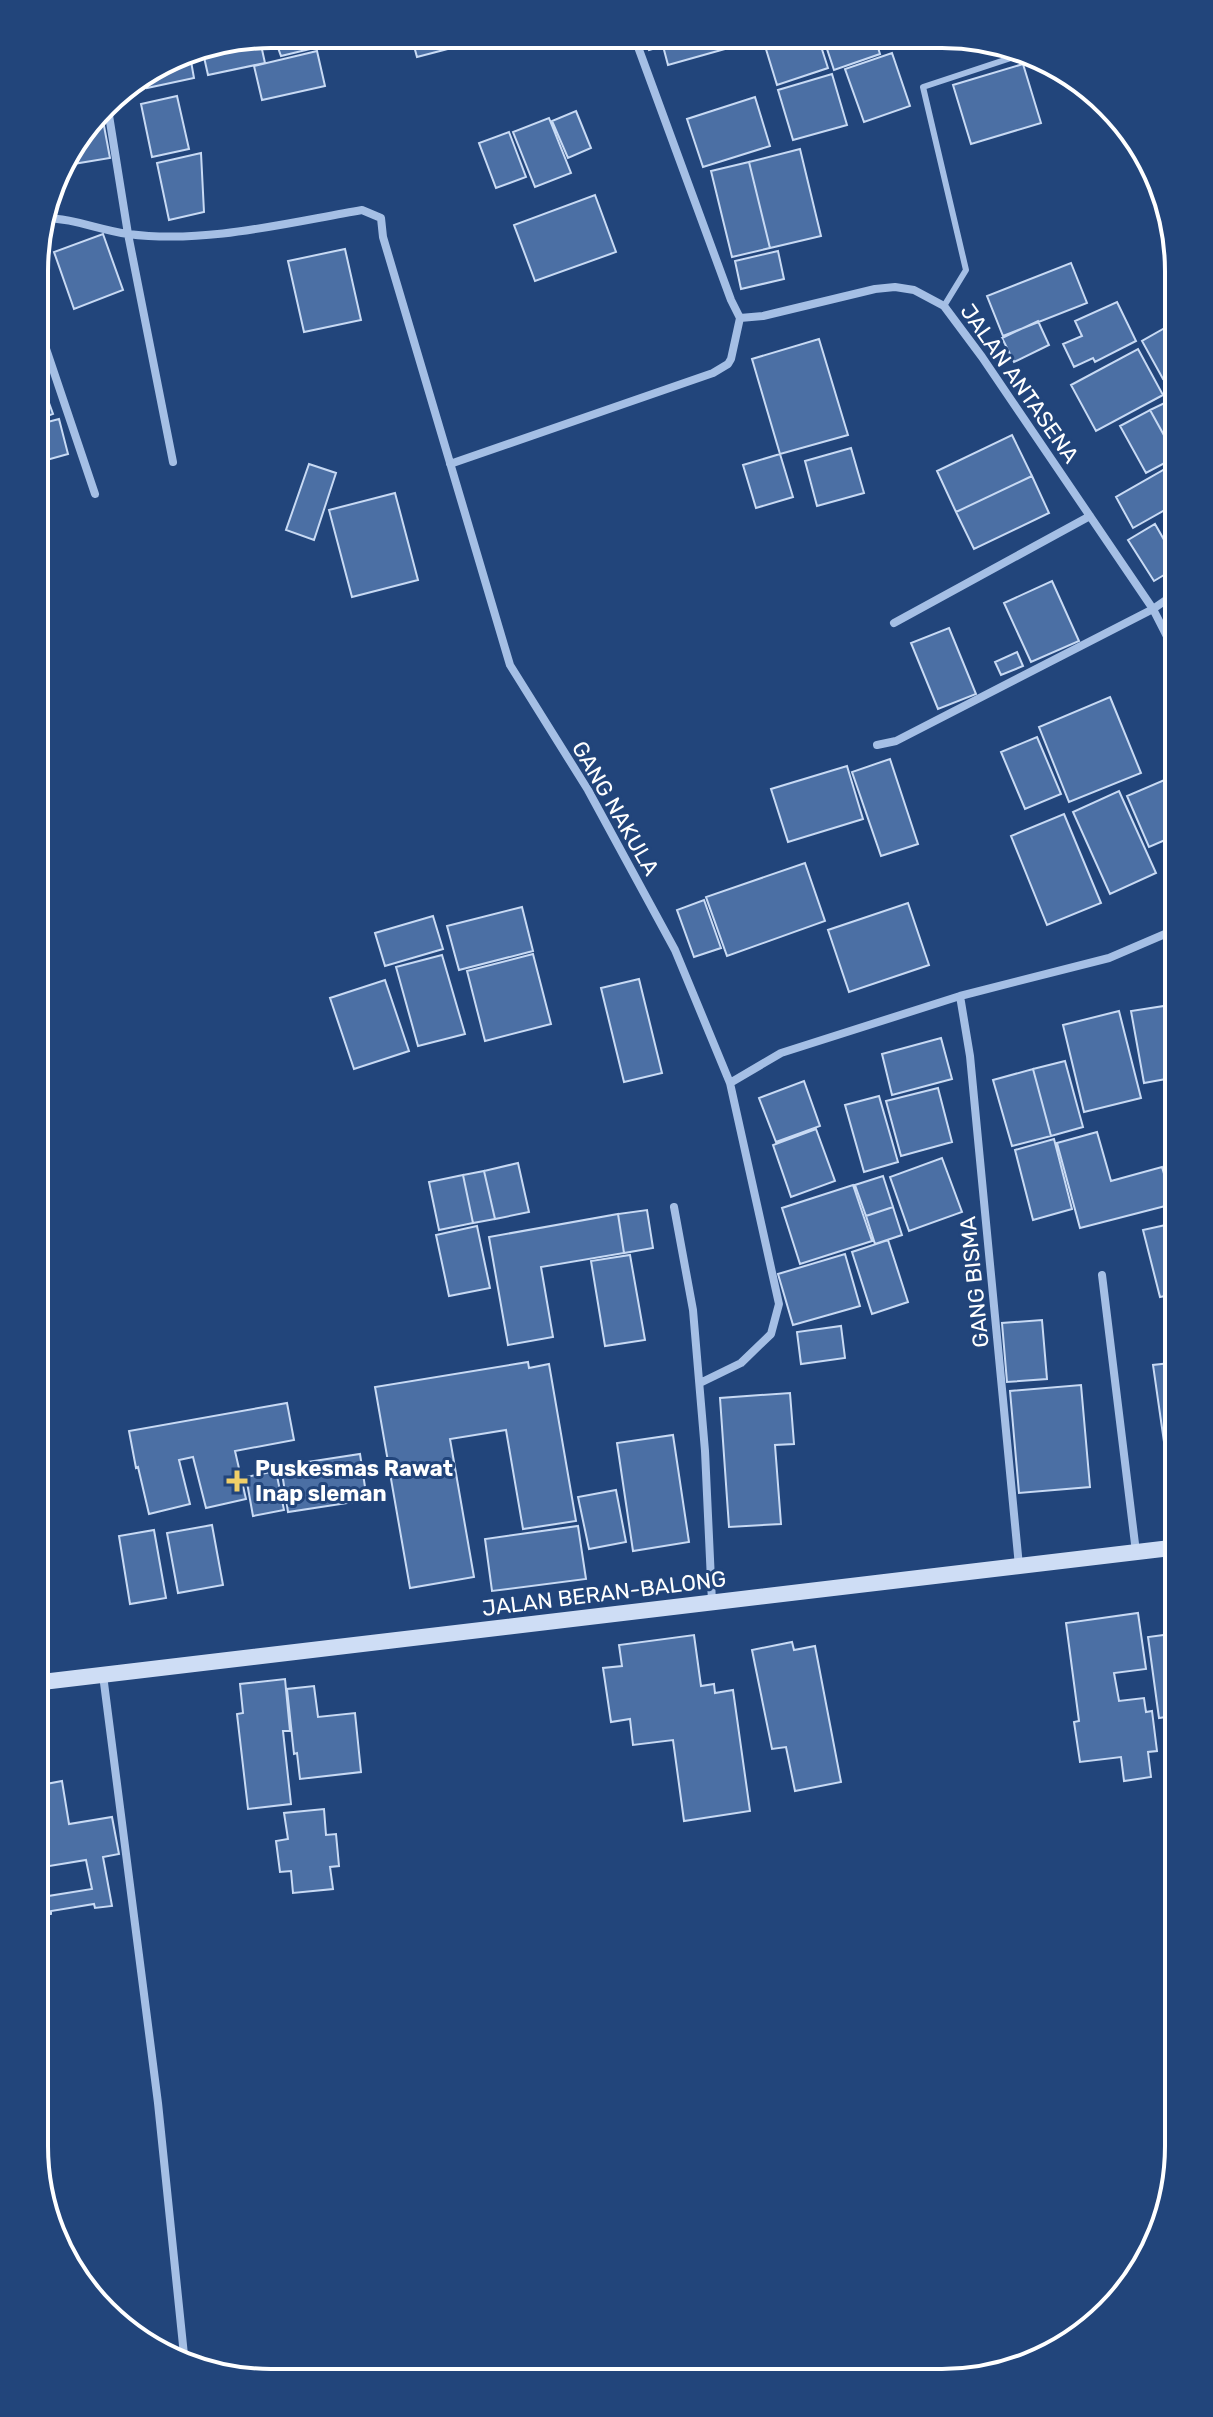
<svg xmlns="http://www.w3.org/2000/svg" width="1213" height="2417" font-family="Rubik,sans-serif">
	<rect width="100%" height="100%" fill="#22457b"/>
	<path fill="#4b6fa4" stroke="#c8daf4" stroke-width="2" fill-rule="evenodd" d="M 273,34 L 305,34 L 310,49 L 281,56 Z
		M 411,35 L 460,35 L 463,45 L 417,57 Z
		M 471,35 L 515,36 L 474,46 Z
		M 259,36 L 265,63 L 208,75 L 202,48 Z
		M 644,36 L 729,37 L 732,47 L 668,65 L 663,46 L 649,50 Z
		M 792,37 L 818,37 L 828,68 L 777,85 L 765,46 Z
		M 823,37 L 875,38 L 880,54 L 834,70 Z
		M 189,50 L 194,78 L 147,88 L 144,75 L 181,52 Z
		M 317,51 L 325,86 L 262,100 L 254,66 Z
		M 892,53 L 910,106 L 864,122 L 845,69 Z
		M 1023,64 L 1041,123 L 971,144 L 953,85 Z
		M 832,74 L 847,125 L 793,140 L 778,90 Z
		M 177,96 L 189,149 L 152,157 L 141,104 Z
		M 755,97 L 770,146 L 703,167 L 687,119 Z
		M 101,110 L 110,158 L 67,165 L 65,157 Z
		M 576,111 L 591,148 L 568,158 L 552,121 Z
		M 549,118 L 571,173 L 535,187 L 513,132 Z
		M 509,132 L 526,177 L 496,188 L 479,143 Z
		M 800,149 L 821,236 L 770,248 L 749,162 Z
		M 201,153 L 204,212 L 169,220 L 157,163 Z
		M 749,162 L 770,248 L 732,257 L 711,171 Z
		M 595,195 L 616,252 L 535,281 L 514,225 Z
		M 103,234 L 123,290 L 74,309 L 54,252 Z
		M 345,249 L 361,320 L 304,332 L 288,261 Z
		M 778,251 L 784,279 L 741,289 L 735,261 Z
		M 1071,263 L 1087,303 L 1003,336 L 987,296 Z
		M 1117,302 L 1136,341 L 1095,362 L 1093,358 L 1074,367 L 1063,344 L 1082,336 L 1075,321 Z
		M 1038,321 L 1049,345 L 1014,362 L 1002,338 Z
		M 1170,325 L 1179,340 L 1179,370 L 1163,379 L 1142,341 Z
		M 819,339 L 848,435 L 780,454 L 752,359 Z
		M 1138,349 L 1163,395 L 1096,431 L 1071,385 Z
		M 38,373 L 53,414 L 36,420 L 36,374 Z
		M 1179,396 L 1179,456 L 1176,457 L 1150,410 Z
		M 1150,410 L 1176,457 L 1146,473 L 1120,426 Z
		M 59,419 L 68,454 L 36,463 L 36,425 Z
		M 1012,435 L 1032,476 L 956,512 L 937,471 Z
		M 851,448 L 864,493 L 817,506 L 805,461 Z
		M 780,454 L 793,497 L 756,508 L 743,465 Z
		M 1179,461 L 1179,502 L 1133,528 L 1116,497 Z
		M 309,464 L 336,473 L 314,540 L 286,530 Z
		M 1032,476 L 1049,513 L 974,549 L 956,512 Z
		M 395,493 L 418,580 L 352,597 L 329,510 Z
		M 1179,508 L 1179,541 L 1165,516 Z
		M 1155,524 L 1179,566 L 1154,581 L 1128,540 Z
		M 1052,581 L 1079,641 L 1031,662 L 1004,603 Z
		M 949,628 L 976,694 L 938,709 L 911,643 Z
		M 1017,652 L 1023,666 L 1001,675 L 995,662 Z
		M 1110,697 L 1141,773 L 1069,802 L 1039,727 Z
		M 1037,737 L 1061,794 L 1025,809 L 1001,752 Z
		M 890,759 L 918,844 L 881,856 L 852,772 Z
		M 847,766 L 863,819 L 788,842 L 771,789 Z
		M 1176,775 L 1179,781 L 1179,834 L 1149,847 L 1127,796 Z
		M 1119,791 L 1156,873 L 1110,894 L 1073,812 Z
		M 1064,814 L 1101,903 L 1047,925 L 1011,836 Z
		M 805,863 L 825,921 L 727,956 L 706,897 Z
		M 704,900 L 721,948 L 694,957 L 677,910 Z
		M 908,903 L 929,965 L 849,992 L 828,930 Z
		M 522,907 L 533,951 L 459,970 L 447,926 Z
		M 433,916 L 443,949 L 385,966 L 375,933 Z
		M 533,954 L 551,1024 L 485,1041 L 467,971 Z
		M 442,955 L 465,1034 L 418,1046 L 396,967 Z
		M 639,979 L 662,1073 L 624,1082 L 601,988 Z
		M 385,980 L 409,1051 L 354,1069 L 330,998 Z
		M 1164,1006 L 1177,1077 L 1144,1083 L 1131,1011 Z
		M 1119,1011 L 1141,1098 L 1084,1112 L 1063,1025 Z
		M 941,1038 L 952,1079 L 892,1095 L 882,1054 Z
		M 1065,1061 L 1083,1127 L 1051,1136 L 1033,1069 Z
		M 1033,1069 L 1051,1136 L 1012,1146 L 993,1080 Z
		M 804,1081 L 820,1126 L 776,1142 L 759,1098 Z
		M 938,1088 L 952,1142 L 901,1156 L 886,1101 Z
		M 879,1096 L 898,1162 L 864,1172 L 845,1105 Z
		M 816,1129 L 835,1181 L 791,1197 L 773,1145 Z
		M 1097,1132 L 1111,1181 L 1162,1167 L 1173,1204 L 1080,1228 L 1057,1143 Z
		M 1054,1139 L 1072,1209 L 1033,1220 L 1015,1150 Z
		M 942,1158 L 962,1212 L 909,1231 L 890,1177 Z
		M 518,1163 L 529,1212 L 495,1219 L 484,1171 Z
		M 484,1171 L 495,1219 L 473,1223 L 463,1175 Z
		M 463,1175 L 473,1223 L 439,1230 L 429,1182 Z
		M 883,1176 L 893,1207 L 866,1216 L 855,1185 Z
		M 853,1185 L 872,1241 L 800,1264 L 782,1208 Z
		M 893,1207 L 902,1235 L 875,1244 L 866,1216 Z
		M 647,1210 L 653,1248 L 624,1253 L 618,1214 Z
		M 618,1214 L 624,1253 L 541,1267 L 553,1337 L 508,1345 L 489,1237 Z
		M 1179,1222 L 1179,1293 L 1160,1297 L 1143,1230 Z
		M 477,1226 L 490,1288 L 449,1296 L 436,1235 Z
		M 888,1240 L 908,1302 L 872,1314 L 852,1252 Z
		M 845,1254 L 860,1306 L 793,1325 L 778,1274 Z
		M 630,1255 L 645,1340 L 605,1346 L 591,1261 Z
		M 1042,1320 L 1047,1379 L 1007,1382 L 1002,1323 Z
		M 841,1326 L 845,1358 L 801,1364 L 797,1332 Z
		M 528,1362 L 529,1368 L 549,1364 L 576,1521 L 523,1529 L 506,1430 L 450,1439 L 474,1577 L 410,1588 L 375,1387 Z
		M 1179,1362 L 1179,1483 L 1170,1484 L 1153,1365 Z
		M 1081,1385 L 1090,1487 L 1019,1493 L 1010,1391 Z
		M 790,1393 L 794,1444 L 775,1445 L 781,1524 L 729,1527 L 720,1398 Z
		M 287,1403 L 294,1440 L 235,1451 L 246,1499 L 206,1508 L 193,1457 L 179,1460 L 190,1504 L 149,1514 L 138,1467 L 136,1468 L 129,1431 Z
		M 673,1435 L 689,1542 L 633,1551 L 617,1443 Z
		M 360,1454 L 367,1500 L 288,1512 L 281,1466 Z
		M 276,1471 L 284,1510 L 253,1516 L 246,1477 Z
		M 616,1490 L 626,1542 L 589,1549 L 578,1497 Z
		M 212,1525 L 223,1585 L 178,1593 L 167,1533 Z
		M 578,1526 L 586,1579 L 492,1591 L 485,1539 Z
		M 154,1530 L 166,1598 L 130,1604 L 119,1536 Z
		M 1138,1613 L 1146,1669 L 1114,1673 L 1119,1701 L 1144,1698 L 1146,1712 L 1152,1711 L 1157,1751 L 1148,1752 L 1151,1777 L 1124,1781 L 1121,1757 L 1080,1762 L 1074,1722 L 1079,1721 L 1066,1623 Z
		M 1179,1633 L 1179,1715 L 1159,1718 L 1148,1637 Z
		M 694,1635 L 701,1686 L 714,1684 L 715,1693 L 733,1690 L 750,1811 L 684,1821 L 673,1740 L 633,1745 L 630,1719 L 611,1722 L 603,1668 L 622,1666 L 619,1645 Z
		M 792,1642 L 794,1650 L 815,1646 L 841,1782 L 795,1791 L 786,1747 L 772,1749 L 752,1650 Z
		M 285,1679 L 290,1731 L 283,1731 L 291,1804 L 248,1809 L 237,1714 L 243,1713 L 240,1684 Z
		M 314,1686 L 318,1717 L 355,1713 L 361,1772 L 300,1779 L 297,1753 L 294,1754 L 287,1689 Z
		M 42,1762 L 46,1784 L 62,1781 L 69,1824 L 112,1817 L 119,1854 L 103,1857 L 112,1906 L 95,1908 L 94,1904 L 51,1911 L 51,1914 L 34,1917 L 34,1764 ZM 86,1860 L 92,1889 L 48,1896 L 43,1867 Z
		M 324,1809 L 326,1835 L 336,1834 L 339,1866 L 330,1867 L 333,1889 L 293,1893 L 291,1871 L 280,1872 L 276,1841 L 288,1839 L 284,1813 Z"/>
	<g fill="none" stroke-linecap="round" stroke-linejoin="round">
		<path stroke="#a5bfe5" stroke-width="6" d="M 944,306 L 966,270 L 923,87 L 1020,55"/>
		<path stroke="#a5bfe5" stroke-width="8" d="M 107,103 L 128,234 L 173,462
			M 43,218 C 73,218 99,230 128,234 C 205,244 286,223 362,210 L 381,218 L 383,237 L 510,665 L 588,790 L 675,950 L 730,1083 L 779,1304 L 771,1334 L 741,1363 L 700,1383
			M 740,318 L 763,316 L 875,289 L 895,287 L 914,290 L 944,306 L 982,357 L 1153,609 L 1179,660
			M 36,319 L 95,494
			M 450,464 L 713,373 L 728,364 L 731,359 L 740,318 L 731,300 L 634,36
			M 894,623 L 1090,516
			M 877,745 L 896,741 L 1153,609 L 1179,591
			M 960,996 L 970,1056 L 1019,1566
			M 730,1083 L 781,1053 L 960,996 L 1109,958 L 1179,928
			M 674,1207 L 693,1310 L 705,1451 L 712,1602
			M 1102,1275 L 1136,1552
			M 103,1675 L 158,2103 L 184,2355"/>
		<path stroke="#ceddf5" stroke-width="16" d="M 34,1683 L 1179,1547"/>
	</g>
	<path fill="#f0cf68" stroke="#22457b" stroke-width="3" d="M233 1469h8v8h8v8h-8v8h-8v-8h-8v-8h8z"/>
	<g text-anchor="middle" stroke-width="6" stroke-linejoin="round" paint-order="stroke">
		<g font-size="22" fill="#fff" stroke="#22457b">
			<text transform="translate(1020 383) rotate(55)" y="8">JALAN ANTASENA</text>
			<text transform="translate(616 808) rotate(60)" y="8">GANG NAKULA</text>
			<text transform="translate(974 1282) rotate(-96)" y="8">GANG BISMA</text>
			<text transform="translate(604 1593) rotate(-7)" y="8">JALAN BERAN-BALONG</text>
		</g>
		<g font-size="22" font-weight="bold" fill="#fff" stroke="#22457b" text-anchor="start">
			<text x="255" y="1476">Puskesmas Rawat<tspan x="255" dy="25">Inap sleman</tspan></text>
		</g>
	</g>
	<path d="M0 0H1213V2417H0ZM271 48H942A223 223 0 0 1 1165 271V2146A223 223 0 0 1 942 2369H271A223 223 0 0 1 48 2146V271A223 223 0 0 1 271 48Z" fill="#22457b" fill-rule="evenodd"/>
	<path fill="none" stroke="#fff" stroke-width="4" d="M271 48H942A223 223 0 0 1 1165 271V2146A223 223 0 0 1 942 2369H271A223 223 0 0 1 48 2146V271A223 223 0 0 1 271 48Z"/>
</svg>
